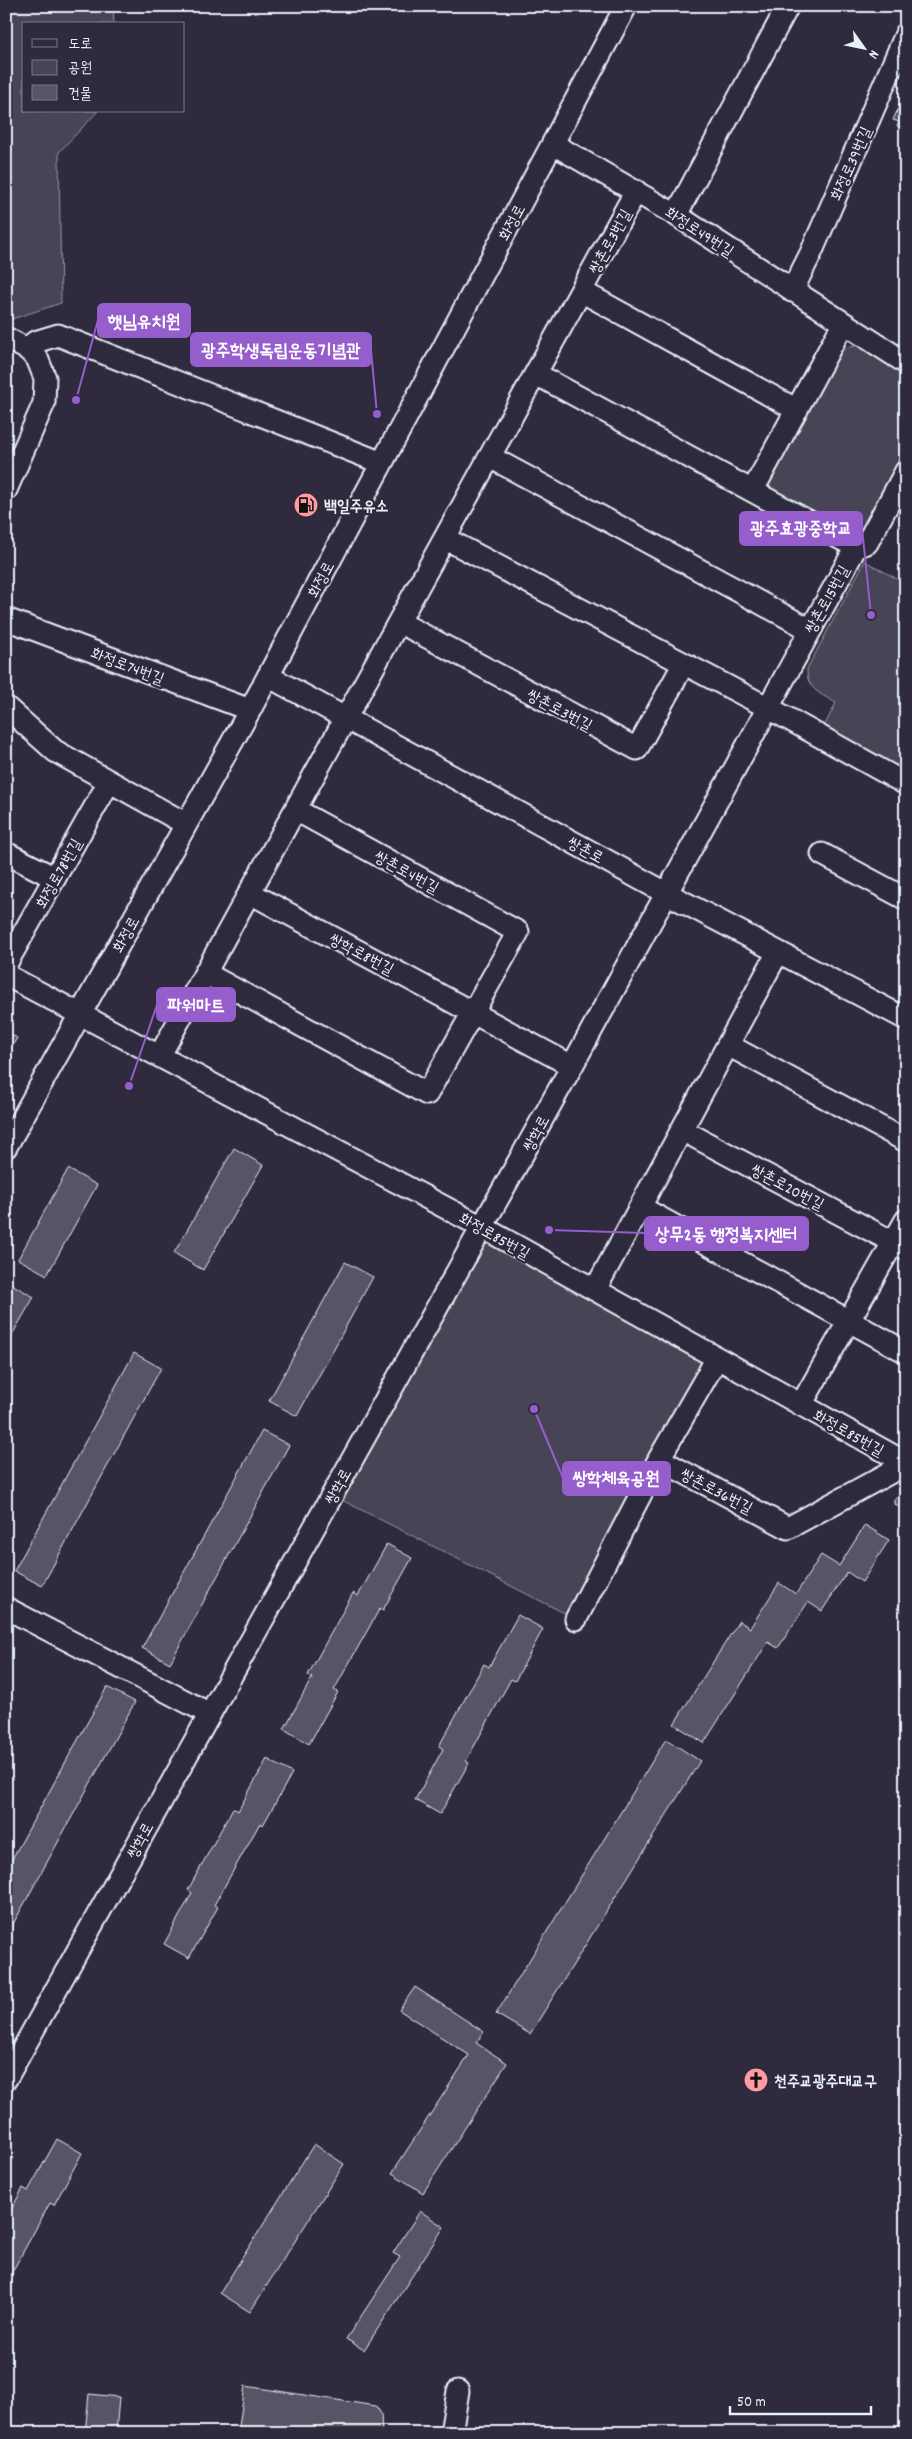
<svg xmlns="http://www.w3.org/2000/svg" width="912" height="2439" font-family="Dekko,'Poor Story',sans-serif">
	<rect width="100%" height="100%" fill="#2f2a3d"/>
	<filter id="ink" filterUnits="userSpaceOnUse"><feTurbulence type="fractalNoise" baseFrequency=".02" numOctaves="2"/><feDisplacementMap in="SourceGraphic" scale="10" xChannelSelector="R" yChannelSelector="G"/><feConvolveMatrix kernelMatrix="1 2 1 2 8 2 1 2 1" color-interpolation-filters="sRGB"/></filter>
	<g filter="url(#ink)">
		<path fill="#464455" stroke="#979aa6" d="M 6,6 L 113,6 L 114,24 L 24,24 L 24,111 L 98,111 L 59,152 L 61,303 L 6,321 Z
			M 860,345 L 906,374 L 906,462 L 861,541 L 767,490 L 764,479 L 837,349 Z
			M 865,561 L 906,584 L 906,776 L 822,730 L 836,703 C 821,694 806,689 807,669 Z
			M 482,1227 L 717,1358 L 576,1619 L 332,1495 Z"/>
		<path fill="#575565" stroke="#e8f1f8" d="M 906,92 L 906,130 L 897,126 L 899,122 L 893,120 Z
			M 6,1032 L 17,1038 L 6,1056 Z
			M 234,1148 L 263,1165 L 203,1270 L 174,1253 Z
			M 68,1169 L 97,1185 L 47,1275 L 18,1259 Z
			M 345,1262 L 373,1277 L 297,1416 L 269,1401 Z
			M 6,1281 L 34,1297 L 6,1345 Z
			M 134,1353 L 161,1368 L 42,1586 L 14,1571 Z
			M 262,1431 L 289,1445 L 170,1663 L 142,1648 Z
			M 906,1493 L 906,1508 L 894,1504 L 894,1499 Z
			M 865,1525 L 889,1540 L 862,1582 L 847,1572 L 822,1611 L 808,1602 L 778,1648 L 768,1642 L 704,1743 L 674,1724 L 739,1621 L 750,1628 L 779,1583 L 796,1594 L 821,1555 L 839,1566 Z
			M 387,1544 L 412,1558 L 383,1610 L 380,1608 L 334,1690 L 338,1692 L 309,1744 L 284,1729 L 312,1678 L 308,1675 L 353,1593 L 358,1596 Z
			M 906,1595 L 906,1614 L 897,1609 Z
			M 518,1615 L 543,1629 L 515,1681 L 511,1679 L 466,1761 L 469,1763 L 440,1814 L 415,1800 L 443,1749 L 439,1746 L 484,1664 L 489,1667 Z
			M 107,1687 L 135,1702 L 7,1935 L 6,1870 Z
			M 666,1739 L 700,1761 L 530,2034 L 496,2014 Z
			M 267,1759 L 292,1773 L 263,1825 L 260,1823 L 214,1905 L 218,1907 L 189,1958 L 164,1944 L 192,1893 L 188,1890 L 233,1808 L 238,1811 Z
			M 415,1987 L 484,2032 L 476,2043 L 507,2063 L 423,2193 L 392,2173 L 469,2055 L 399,2010 Z
			M 57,2139 L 82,2153 L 54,2205 L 50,2203 L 6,2283 L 6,2219 L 23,2188 L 28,2191 Z
			M 314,2144 L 344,2164 L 250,2312 L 220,2293 Z
			M 420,2211 L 444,2227 L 364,2350 L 346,2339 L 400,2257 L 393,2253 Z
			M 245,2386 L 376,2406 L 381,2414 L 382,2433 L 238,2433 Z
			M 89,2394 L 119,2397 L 116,2433 L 85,2433 Z"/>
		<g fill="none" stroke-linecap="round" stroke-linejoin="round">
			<defs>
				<path id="minor" d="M 553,144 L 676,215 L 906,363
					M 676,215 L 788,6
					M 581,291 L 797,410
					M 792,291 L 811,253 L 906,34
					M 6,338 L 27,349 L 37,358 L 45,378 L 44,403 L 6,490
					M 27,349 L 35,342 L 58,335 L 382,463
					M 536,374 L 856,547
					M 490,457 L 809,629
					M 753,490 L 843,324
					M 446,539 L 767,707 L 906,784
					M 6,619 L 250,710
					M 399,622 L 637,749 L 683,665
					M 268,676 L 666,893 L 906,1019
					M 6,707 L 55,751 L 186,824
					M 6,853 L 55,878
					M 822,854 L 906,899
					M 250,893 L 572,1066
					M 6,964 L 109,782
					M 205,973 L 427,1094 L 518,932 L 296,810
					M 6,975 L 482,1227 L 906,1463
					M 728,1045 L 906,1141
					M 160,1055 L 636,191
					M 682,1130 L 906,1249
					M 6,1147 L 250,710 L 626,6
					M 640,1207 L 906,1352
					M 595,1290 L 778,952
					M 801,1405 L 906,1220
					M 659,1459 L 788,1528 L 906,1464
					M 6,1608 L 210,1714
					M 576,1619 L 659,1459 L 717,1358
					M 6,2079 L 572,1066 L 856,547 L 867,543 L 906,471
					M 451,2433 L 458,2391"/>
			</defs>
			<use href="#minor" stroke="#e8f1f8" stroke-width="25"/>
			<use href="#minor" stroke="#2f2a3d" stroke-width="21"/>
		</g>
	</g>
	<defs>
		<symbol id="fuel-disc" viewBox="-11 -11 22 22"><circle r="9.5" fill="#ff9aa2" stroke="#2f2a3d"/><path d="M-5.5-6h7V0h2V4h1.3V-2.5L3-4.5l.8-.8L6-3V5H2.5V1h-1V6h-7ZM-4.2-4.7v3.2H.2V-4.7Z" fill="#111"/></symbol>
		<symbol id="church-disc" viewBox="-11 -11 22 22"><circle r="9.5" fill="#ff9aa2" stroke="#2f2a3d"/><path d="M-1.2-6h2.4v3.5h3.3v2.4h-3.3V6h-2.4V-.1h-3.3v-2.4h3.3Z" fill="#111"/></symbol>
	</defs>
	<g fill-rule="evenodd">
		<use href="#fuel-disc" x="292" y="491" width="28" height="28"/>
		<use href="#church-disc" x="742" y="2066" width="28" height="28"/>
	</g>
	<g text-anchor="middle" stroke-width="4.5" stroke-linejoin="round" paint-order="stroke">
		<g font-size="16" fill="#e8f1f8" stroke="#2f2a3d">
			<text transform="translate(850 163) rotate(-66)" y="6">화정로39번길</text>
			<text transform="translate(511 222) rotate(-62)" y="6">화정로</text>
			<text transform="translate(700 231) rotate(33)" y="6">화정로49번길</text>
			<text transform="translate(609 241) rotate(-61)" y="6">쌍촌로3번길</text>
			<text transform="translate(320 579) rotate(-62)" y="6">화정로</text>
			<text transform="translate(826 599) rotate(-61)" y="6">쌍촌로15번길</text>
			<text transform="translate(128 665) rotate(21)" y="6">화정로74번길</text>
			<text transform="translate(560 709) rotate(28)" y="6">쌍촌로3번길</text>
			<text transform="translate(586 849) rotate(29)" y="6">쌍촌로</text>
			<text transform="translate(407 871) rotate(29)" y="6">쌍촌로4번길</text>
			<text transform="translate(58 873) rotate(-61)" y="6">화정로78번길</text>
			<text transform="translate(125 934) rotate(-61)" y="6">화정로</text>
			<text transform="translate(362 953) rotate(28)" y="6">쌍학로8번길</text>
			<text transform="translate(535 1133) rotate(-61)" y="6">쌍학로</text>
			<text transform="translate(788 1186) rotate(28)" y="6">쌍촌로20번길</text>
			<text transform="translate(495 1235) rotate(29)" y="6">화정로85번길</text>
			<text transform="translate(849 1432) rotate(29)" y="6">화정로85번길</text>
			<text transform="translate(337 1486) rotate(-61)" y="6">쌍학로</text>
			<text transform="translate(717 1490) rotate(28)" y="6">쌍촌로36번길</text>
			<text transform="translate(139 1840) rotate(-61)" y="6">쌍학로</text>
		</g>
		<g font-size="16" font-weight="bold" fill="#e8f1f8" stroke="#2f2a3d" text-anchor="start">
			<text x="324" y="511">백일주유소</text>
			<text x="774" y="2086">천주교광주대교구</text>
		</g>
	</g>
	<path fill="none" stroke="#965dcd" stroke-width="2" d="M76 400L98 320M377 414L371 350M871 615L862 528M129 1086L157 1005M549 1230L645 1233M534 1409L563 1478"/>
	<g fill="#965dcd" stroke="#2f2a3d" stroke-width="2">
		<circle cx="76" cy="400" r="5"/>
		<circle cx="377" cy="414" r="5"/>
		<circle cx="871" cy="615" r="5"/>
		<circle cx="129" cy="1086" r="5"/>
		<circle cx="549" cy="1230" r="5"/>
		<circle cx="534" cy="1409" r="5"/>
	</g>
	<g fill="#965dcd" stroke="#965dcd" stroke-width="2">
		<rect x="98" y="304" width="92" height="33" rx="5"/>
		<rect x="191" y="333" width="180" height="33" rx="5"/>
		<rect x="740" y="512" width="122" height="33" rx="5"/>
		<rect x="157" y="988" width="78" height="33" rx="5"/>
		<rect x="645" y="1217" width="163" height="33" rx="5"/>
		<rect x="563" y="1462" width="107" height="33" rx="5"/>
	</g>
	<g font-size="18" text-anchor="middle" font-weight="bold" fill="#fff">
		<text x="144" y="327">햇님유치원</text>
		<text x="281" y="356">광주학생독립운동기념관</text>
		<text x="801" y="534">광주효광중학교</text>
		<text x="196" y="1011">파워마트</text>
		<text x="726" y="1240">상무2동 행정복지센터</text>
		<text x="616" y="1484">쌍학체육공원</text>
	</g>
	<rect width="912" height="2439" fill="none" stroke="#2f2a3d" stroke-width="25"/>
	<rect x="12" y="12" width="887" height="2414" fill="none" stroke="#e8f1f8" stroke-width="2" filter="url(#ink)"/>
	<rect x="22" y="22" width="162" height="90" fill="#2f2a3d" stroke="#797a88"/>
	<rect x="32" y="39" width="25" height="8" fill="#2f2a3d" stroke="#797a88"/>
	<text x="68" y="48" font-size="15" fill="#e8f1f8">도로</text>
	<rect x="32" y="60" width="25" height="15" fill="#464455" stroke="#797a88"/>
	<text x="68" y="72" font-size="15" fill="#e8f1f8">공원</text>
	<rect x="32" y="85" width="25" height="15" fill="#575565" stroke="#797a88"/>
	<text x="68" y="98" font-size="15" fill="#e8f1f8">건물</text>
	<g transform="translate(864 48) rotate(123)" stroke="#2f2a3d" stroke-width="4" paint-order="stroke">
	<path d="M0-4L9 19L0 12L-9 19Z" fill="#e8f1f8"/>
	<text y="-8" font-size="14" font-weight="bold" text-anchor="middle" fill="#e8f1f8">N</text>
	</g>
	<path d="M730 2406v8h141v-8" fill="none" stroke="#e8f1f8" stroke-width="2.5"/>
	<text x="737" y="2406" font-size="15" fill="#e8f1f8" stroke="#2f2a3d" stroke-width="4" paint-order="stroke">50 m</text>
</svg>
